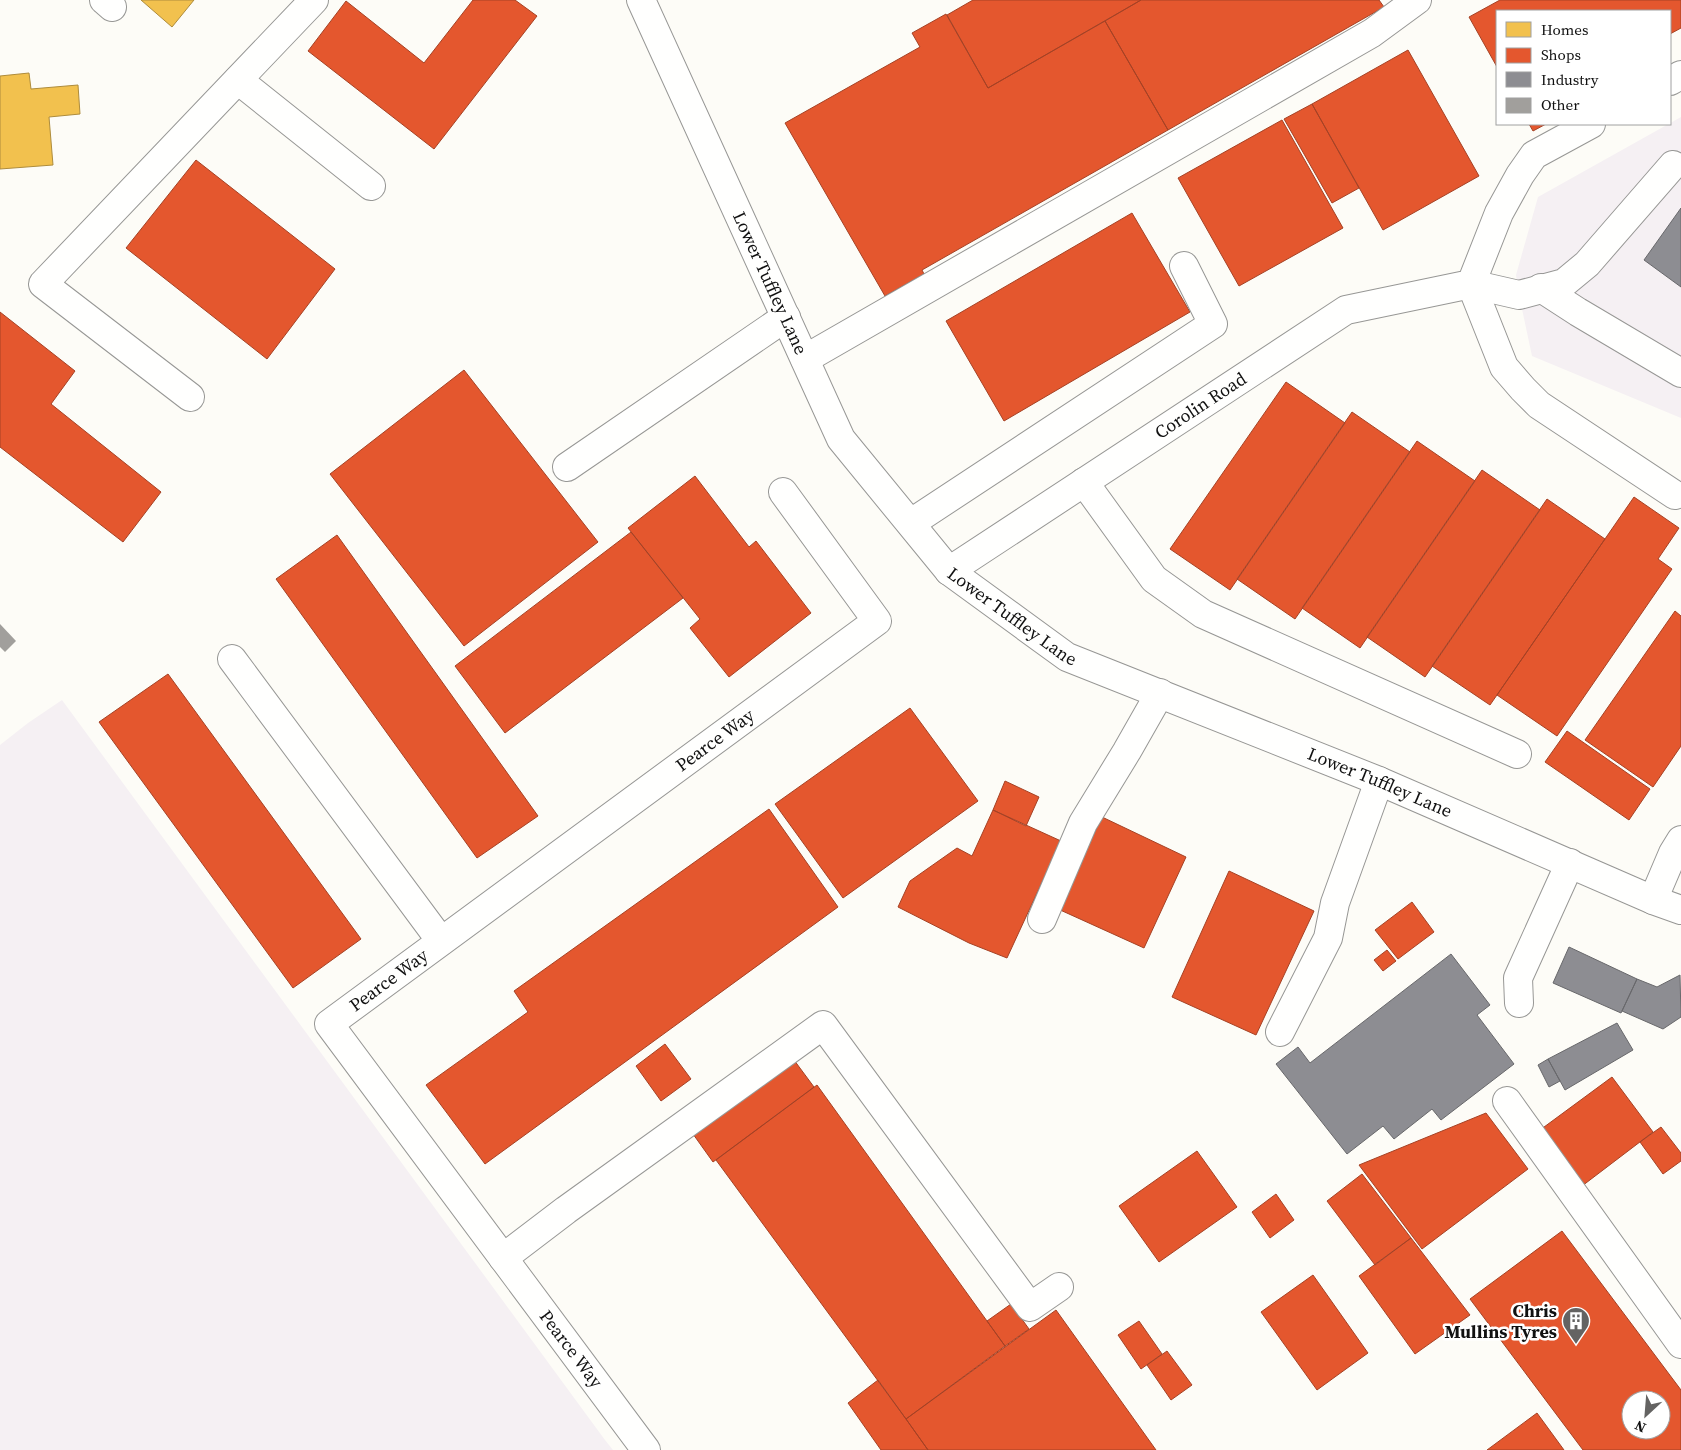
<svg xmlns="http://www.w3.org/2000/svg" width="1681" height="1450" font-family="'Source Serif 4',serif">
	<rect width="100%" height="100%" fill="#fdfcf7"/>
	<path fill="#f5f0f3" d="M 1681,117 L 1681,418 L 1532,356 L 1519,295 L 1516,275 L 1538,197 Z
		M 62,700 L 605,1440 L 613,1450 L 0,1450 L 0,745 L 28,723 Z"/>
	<path fill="#f2c14e" stroke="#ae8c3c" d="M 141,0 L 194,0 L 172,27 Z
		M 29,73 L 31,89 L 78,85 L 80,114 L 49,117 L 53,165 L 0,169 L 0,76 Z"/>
	<path fill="#e4572e" stroke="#a54225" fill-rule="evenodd" d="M 473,0 L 515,0 L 537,16 L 434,149 L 308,51 L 346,1 L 424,63 Z
		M 973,0 L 1141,0 L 988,88 L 947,15 Z
		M 1141,0 L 1379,0 L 1384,7 L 1168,130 L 1105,21 Z
		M 1500,0 L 1681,0 L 1681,28 L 1670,34 L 1670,11 L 1497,11 L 1497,67 L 1469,17 Z
		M 946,14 L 988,88 L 1105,21 L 1168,130 L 922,270 L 924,274 L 885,296 L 785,123 L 920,47 L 912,33 Z
		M 1408,50 L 1479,176 L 1383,230 L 1312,104 Z
		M 1312,104 L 1359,188 L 1332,203 L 1284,119 Z
		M 1282,120 L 1343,228 L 1239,286 L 1178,178 Z
		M 1529,124 L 1546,124 L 1533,131 Z
		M 196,160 L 335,269 L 267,359 L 126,248 Z
		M 1132,213 L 1190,312 L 1004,421 L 946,321 Z
		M 0,312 L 75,371 L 51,404 L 161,492 L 123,542 L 0,447 Z
		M 464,370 L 598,542 L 464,646 L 330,474 Z
		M 1286,382 L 1345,423 L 1230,590 L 1170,549 Z
		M 1352,412 L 1410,452 L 1295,619 L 1237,579 Z
		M 1417,441 L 1475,481 L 1360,648 L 1302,608 Z
		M 1482,470 L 1540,510 L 1425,677 L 1367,637 Z
		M 695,476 L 749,547 L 756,541 L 811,613 L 729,677 L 690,628 L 700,619 L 628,528 Z
		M 1634,497 L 1679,528 L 1658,559 L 1672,569 L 1557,736 L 1497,695 Z
		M 1547,499 L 1605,539 L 1490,705 L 1432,666 Z
		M 631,532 L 683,598 L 505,733 L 455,666 Z
		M 337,535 L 538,816 L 477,858 L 276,579 Z
		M 1675,611 L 1681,616 L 1681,746 L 1653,787 L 1585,740 Z
		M 168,674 L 361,939 L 293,988 L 99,722 Z
		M 910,708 L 978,801 L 843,898 L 775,804 Z
		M 1567,731 L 1650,789 L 1629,820 L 1545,762 Z
		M 1005,781 L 1039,797 L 1026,826 L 993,810 Z
		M 769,809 L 838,907 L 485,1164 L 426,1085 L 528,1012 L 514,991 Z
		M 993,810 L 1061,841 L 1007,958 L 969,943 L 898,907 L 910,881 L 957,848 L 972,856 Z
		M 1102,817 L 1186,857 L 1144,948 L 1058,909 Z
		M 1229,871 L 1314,911 L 1256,1035 L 1172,997 Z
		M 1412,902 L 1434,932 L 1398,959 L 1375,930 Z
		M 1387,950 L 1396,961 L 1383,971 L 1374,960 Z
		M 665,1044 L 691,1079 L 661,1101 L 636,1066 Z
		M 794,1060 L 814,1087 L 713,1162 L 693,1134 Z
		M 1612,1077 L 1653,1132 L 1582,1186 L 1540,1130 Z
		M 817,1085 L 1005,1346 L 906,1419 L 716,1160 Z
		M 1486,1113 L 1528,1169 L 1422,1249 L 1359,1165 Z
		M 1661,1127 L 1681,1153 L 1681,1161 L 1663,1174 L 1640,1142 Z
		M 1197,1151 L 1237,1207 L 1159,1262 L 1119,1206 Z
		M 1362,1174 L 1411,1238 L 1375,1265 L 1327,1201 Z
		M 1276,1194 L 1294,1220 L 1270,1238 L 1252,1212 Z
		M 1562,1231 L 1681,1390 L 1681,1450 L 1583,1450 L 1470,1299 ZM 1631,1400 L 1661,1400 L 1661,1430 L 1631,1430 Z
		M 1411,1238 L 1470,1315 L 1415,1354 L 1359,1276 Z
		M 1313,1275 L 1368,1353 L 1317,1390 L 1261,1312 Z
		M 1011,1304 L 1029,1329 L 1005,1346 L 987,1321 Z
		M 1056,1310 L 1156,1450 L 928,1450 L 906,1419 Z
		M 1139,1321 L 1162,1354 L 1141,1369 L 1118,1335 Z
		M 1167,1351 L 1192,1385 L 1171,1400 L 1147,1365 Z
		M 878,1380 L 906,1419 L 928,1450 L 881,1450 L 848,1403 Z
		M 1537,1413 L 1564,1450 L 1487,1450 Z"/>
	<path fill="#8d8d92" stroke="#68686b" d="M 1681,208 L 1681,287 L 1644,260 Z
		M 1569,947 L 1637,979 L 1621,1013 L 1553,983 Z
		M 1451,954 L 1490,1005 L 1477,1015 L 1514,1064 L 1441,1120 L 1432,1109 L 1394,1139 L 1383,1126 L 1347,1154 L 1276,1064 L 1298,1047 L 1310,1063 Z
		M 1680,975 L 1681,1017 L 1663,1029 L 1622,1011 L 1637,979 L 1657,987 Z
		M 1617,1023 L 1633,1050 L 1565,1090 L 1548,1059 Z
		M 1548,1059 L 1560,1081 L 1549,1087 L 1538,1065 Z"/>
	<path fill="#a19f9c" d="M 0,624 L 16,641 L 5,652 L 0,647 Z"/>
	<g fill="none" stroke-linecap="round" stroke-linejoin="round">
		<defs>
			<g id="minor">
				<path d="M 104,0 L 112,7"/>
				<path id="s1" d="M 641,0 L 841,439 L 949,571 L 1067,657 L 1379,781 L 1653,900 L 1681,910"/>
				<path d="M 238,80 L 371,186"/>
				<path d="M 1670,81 L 1681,75"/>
				<path d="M 1471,284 L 1504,367 L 1523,389 L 1539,405 L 1675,495"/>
				<path d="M 1471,284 L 1519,295 L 1564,283 L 1587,264 L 1673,165"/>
				<path d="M 1541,288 L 1578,312 L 1681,373"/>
				<path d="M 805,359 L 1372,33 L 1417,0"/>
				<path d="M 190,397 L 43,284 L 314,0"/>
				<path d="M 567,467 L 786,317"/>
				<path d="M 1084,482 L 1154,579 L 1203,614 L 1517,754"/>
				<path d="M 911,523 L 1213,324 L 1184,266"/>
				<path id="s2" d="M 949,571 L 1346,310 L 1471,284 L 1499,213 L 1520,175 L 1534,155 L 1591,124"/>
				<path d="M 232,659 L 441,941"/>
				<path d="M 1653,900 L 1673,853 L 1681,840"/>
				<path d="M 1042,919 L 1083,823 L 1127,751 L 1160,693"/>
				<path d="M 1519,1003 L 1518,978 L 1570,863"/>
				<path d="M 1280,1032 L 1328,938 L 1335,903 L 1379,781"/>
				<path d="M 1507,1101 L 1681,1344"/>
				<path d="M 503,1258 L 566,1210 L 823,1025 L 1030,1307 L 1059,1287"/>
				<path id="s3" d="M 646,1450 L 329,1024 L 877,621 L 783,492"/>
			</g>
		</defs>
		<use href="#minor" stroke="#979795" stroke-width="30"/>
		<use href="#minor" stroke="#fffffe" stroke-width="28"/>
	</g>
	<defs>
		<symbol id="building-pin" viewBox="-11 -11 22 30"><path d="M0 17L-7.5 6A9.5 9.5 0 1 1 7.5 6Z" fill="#646362" stroke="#fff"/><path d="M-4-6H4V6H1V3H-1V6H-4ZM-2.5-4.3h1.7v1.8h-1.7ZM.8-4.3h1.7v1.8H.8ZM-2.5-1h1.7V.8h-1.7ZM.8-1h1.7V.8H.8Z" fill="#fff"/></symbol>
	</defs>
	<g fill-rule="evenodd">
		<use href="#building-pin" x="1560" y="1305" width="32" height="43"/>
	</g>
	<g text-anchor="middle" stroke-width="5" stroke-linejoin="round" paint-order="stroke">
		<g font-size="18" fill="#111" stroke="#fff">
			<text dy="6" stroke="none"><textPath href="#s1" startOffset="311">Lower Tuffley Lane</textPath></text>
			<text dy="6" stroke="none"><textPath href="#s2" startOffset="301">Corolin Road</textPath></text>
			<text dy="6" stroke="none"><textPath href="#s1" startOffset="731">Lower Tuffley Lane</textPath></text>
			<text dy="6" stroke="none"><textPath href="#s3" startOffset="1010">Pearce Way</textPath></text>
			<text dy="6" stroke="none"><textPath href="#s1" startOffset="1136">Lower Tuffley Lane</textPath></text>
			<text dy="6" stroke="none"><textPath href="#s3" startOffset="605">Pearce Way</textPath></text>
			<text transform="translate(571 1349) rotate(53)" y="6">Pearce Way</text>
		</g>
		<g font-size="18" font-weight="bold" fill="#111" stroke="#fff" text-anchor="end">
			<text x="1557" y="1317">Chris<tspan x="1557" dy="21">Mullins Tyres</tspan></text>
		</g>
	</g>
	<rect x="1496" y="10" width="175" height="115" fill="#ffffff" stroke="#a0a0a0"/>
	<rect x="1506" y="22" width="25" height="15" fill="#f2c14e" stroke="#a0a0a0"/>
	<text x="1541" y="35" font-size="15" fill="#111111">Homes</text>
	<rect x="1506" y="48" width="25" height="15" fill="#e4572e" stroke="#a0a0a0"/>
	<text x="1541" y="60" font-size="15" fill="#111111">Shops</text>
	<rect x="1506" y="72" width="25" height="15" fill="#8d8d92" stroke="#a0a0a0"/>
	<text x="1541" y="85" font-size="15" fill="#111111">Industry</text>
	<rect x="1506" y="98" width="25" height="15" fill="#a19f9c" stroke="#a0a0a0"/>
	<text x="1541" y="110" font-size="15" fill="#111111">Other</text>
	<g transform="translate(1646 1415) rotate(206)"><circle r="24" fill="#ffffff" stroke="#a0a0a0"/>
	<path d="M0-4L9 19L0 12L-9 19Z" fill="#646362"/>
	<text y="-8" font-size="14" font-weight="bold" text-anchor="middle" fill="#111111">N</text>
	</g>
</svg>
